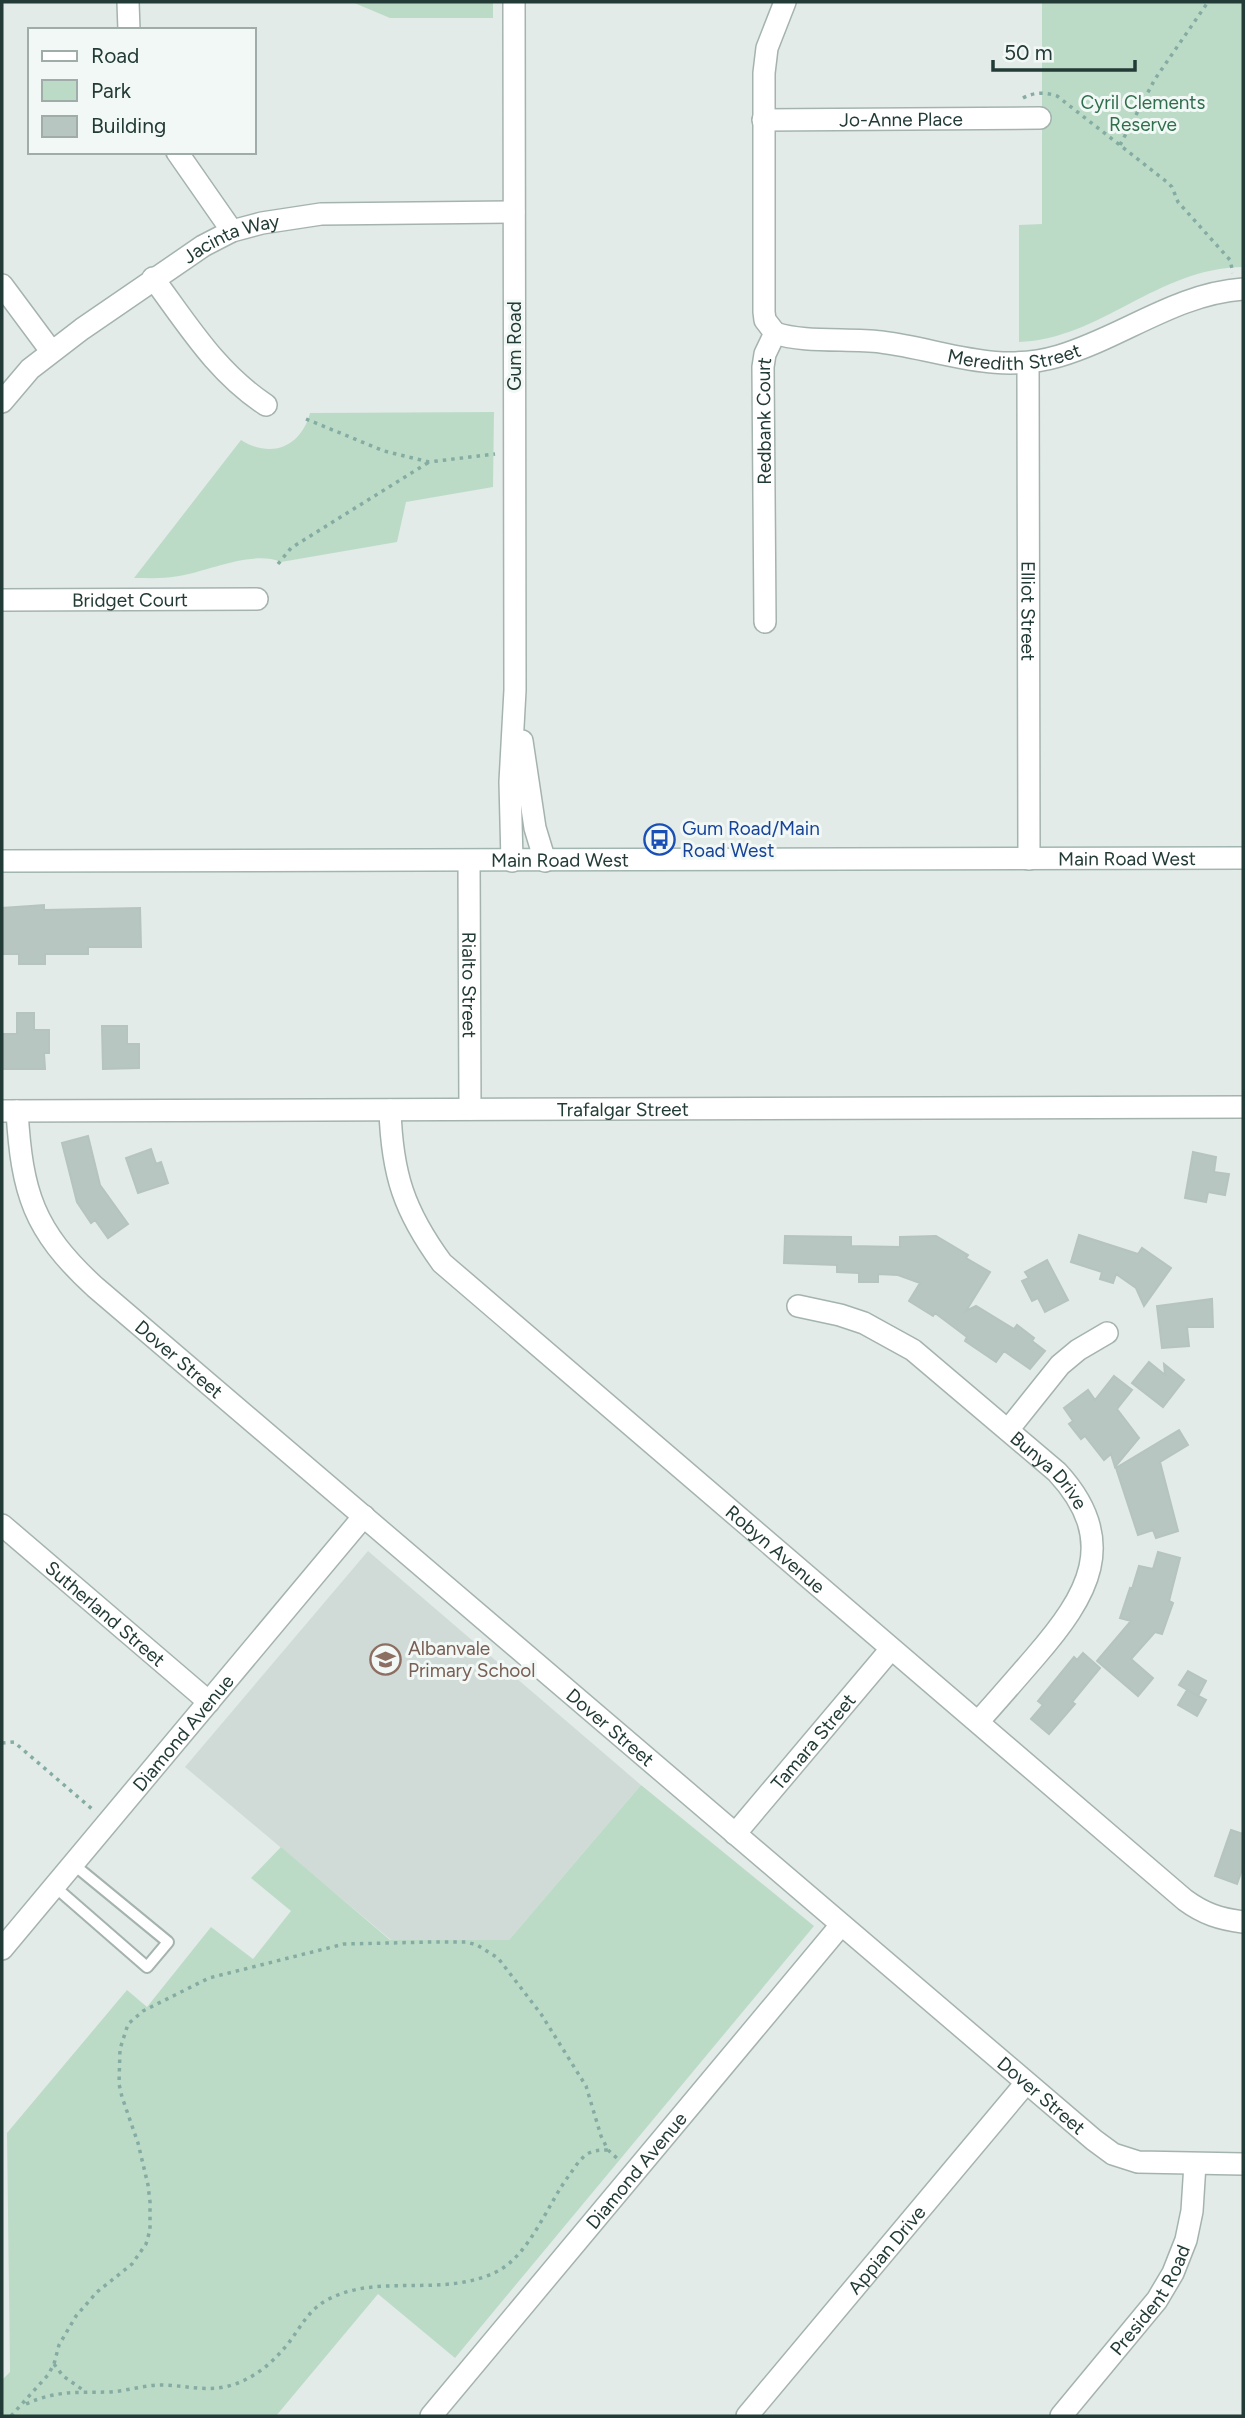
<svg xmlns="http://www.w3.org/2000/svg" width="1245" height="2418" font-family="Figtree,sans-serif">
	<rect width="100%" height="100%" fill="#e2ebe8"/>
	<path fill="#d0dbd7" d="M 368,1551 L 641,1785 L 509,1940 L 391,1940 L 185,1767 Z"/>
	<path fill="#bcdbc7" d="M 352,2 L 493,2 L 493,18 L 390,18 Z
		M 1042,2 L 1243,2 L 1243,267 C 1157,268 1101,339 1019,342 L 1019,225 L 1042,224 Z
		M 494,412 L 493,487 L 406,502 L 397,542 L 281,562 C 252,550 209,571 179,576 C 164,579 149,578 134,578 L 241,440 C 271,459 301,447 310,413 Z
		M 641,1785 L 814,1926 L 455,2358 L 378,2294 L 276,2416 L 2,2416 L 2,2380 L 10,2372 L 7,2133 L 127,1990 L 147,2007 L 211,1927 L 253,1959 L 291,1911 L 251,1878 L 281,1847 L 390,1940 L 509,1940 Z"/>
	<path fill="#b7c6c1" stroke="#b5c4bf" stroke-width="2" d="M 44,905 L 44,910 L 140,908 L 141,947 L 88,947 L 88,954 L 45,954 L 45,964 L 19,964 L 19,954 L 2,954 L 2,908 Z
		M 17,1013 L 34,1013 L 34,1030 L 49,1030 L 49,1053 L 44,1053 L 45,1069 L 2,1069 L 2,1034 L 17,1034 Z
		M 102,1026 L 127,1026 L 127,1044 L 139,1044 L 139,1068 L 103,1069 Z
		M 88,1136 L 100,1185 L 128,1224 L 108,1238 L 95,1220 L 91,1223 L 77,1202 L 62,1143 Z
		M 151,1149 L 156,1164 L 161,1162 L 168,1183 L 138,1193 L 126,1158 Z
		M 1193,1152 L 1216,1157 L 1214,1172 L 1229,1174 L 1225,1195 L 1208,1192 L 1206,1202 L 1185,1198 Z
		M 1079,1235 L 1138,1254 L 1142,1248 L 1171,1268 L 1144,1306 L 1136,1288 L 1116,1274 L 1113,1283 L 1100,1279 L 1102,1272 L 1071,1262 Z
		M 785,1236 L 851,1237 L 851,1246 L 900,1247 L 900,1237 L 936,1236 L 968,1255 L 966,1258 L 990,1272 L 966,1311 L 976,1306 L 1014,1329 L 1017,1325 L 1034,1338 L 1032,1341 L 1045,1351 L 1030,1369 L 1004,1351 L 996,1362 L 965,1341 L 967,1337 L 935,1313 L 933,1316 L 909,1301 L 920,1283 L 898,1275 L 878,1274 L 878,1282 L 859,1282 L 859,1273 L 837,1272 L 837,1265 L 784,1263 Z
		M 1047,1260 L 1068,1300 L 1045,1312 L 1038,1298 L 1032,1301 L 1022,1281 L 1029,1278 L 1025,1272 Z
		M 1212,1299 L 1213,1327 L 1187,1327 L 1189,1346 L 1162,1348 L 1157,1306 Z
		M 1149,1362 L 1165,1375 L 1164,1364 L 1184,1380 L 1163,1407 L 1132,1383 Z
		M 1114,1376 L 1132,1390 L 1117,1409 L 1139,1438 L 1115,1467 L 1111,1454 L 1104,1460 L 1085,1436 L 1081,1439 L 1069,1424 L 1073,1421 L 1064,1408 L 1088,1390 L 1095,1400 Z
		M 1179,1430 L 1188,1445 L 1160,1462 L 1178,1531 L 1156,1538 L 1153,1530 L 1138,1535 L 1116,1468 Z
		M 1158,1552 L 1180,1558 L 1169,1601 L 1173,1603 L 1162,1634 L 1155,1632 L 1131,1659 L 1153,1678 L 1138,1696 L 1097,1661 L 1131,1621 L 1120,1618 L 1130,1588 L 1132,1589 L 1139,1566 L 1153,1569 Z
		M 1083,1653 L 1100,1668 L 1072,1702 L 1075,1704 L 1049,1734 L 1031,1719 L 1043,1705 L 1038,1701 L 1074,1657 L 1077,1660 Z
		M 1188,1671 L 1206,1681 L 1198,1696 L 1179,1685 Z
		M 1187,1690 L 1206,1700 L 1197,1716 L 1178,1705 Z
		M 1231,1830 L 1243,1834 L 1243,1867 L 1237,1884 L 1215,1876 Z"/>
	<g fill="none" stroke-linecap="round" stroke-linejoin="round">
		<defs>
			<path id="lane" d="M 54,1886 L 147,1967 L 168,1942 L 73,1864"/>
			<g id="street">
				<path d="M 128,2 L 129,30"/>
				<path id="s1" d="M 763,120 L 1040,118"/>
				<path d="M 177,152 L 232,231"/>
				<path d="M 153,278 C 188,325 216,372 266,405"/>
				<path d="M 2,285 L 51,351"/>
				<path id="s2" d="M 775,333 C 803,343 849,338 881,342 C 944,350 995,375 1059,356 C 1123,337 1175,294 1243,289"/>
				<path id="s3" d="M 1028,363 L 1029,859"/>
				<path id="s4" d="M 2,402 L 30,369 L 82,329 L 203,246 L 232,231 L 262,223 L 321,214 L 514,212"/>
				<path id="s5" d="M 2,600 L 257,599"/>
				<path id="s6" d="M 765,622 L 763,367 L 765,354 L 775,333 L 765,320 L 764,312 L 764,73 L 767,48 L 785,2"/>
				<path d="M 522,741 L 535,828 L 545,861"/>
				<path id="s7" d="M 469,861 L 470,1109"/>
				<path d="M 512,861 L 510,782 L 515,690 L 514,2"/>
				<path id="s8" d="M 390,1110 C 392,1174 404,1211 442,1263 L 1185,1900 C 1204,1914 1220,1919 1243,1922"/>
				<path id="s9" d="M 2,1111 L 1243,1107"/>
				<path id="s10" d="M 17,1111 C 22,1193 33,1230 95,1287 L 1094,2140 L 1113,2154 L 1138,2162 L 1243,2164"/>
				<path id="s11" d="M 798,1306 L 840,1315 L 864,1323 L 913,1350 L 1057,1472 C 1121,1541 1088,1596 1035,1657 C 1016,1679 997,1701 978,1722"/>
				<path d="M 1008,1430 L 1060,1365 L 1078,1350 L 1107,1333"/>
				<path id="s12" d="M 2,1525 L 209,1702"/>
				<path id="s13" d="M 735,1834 L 891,1649"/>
				<path id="s14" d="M 2,1949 L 364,1516"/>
				<path id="s15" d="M 431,2416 L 841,1925"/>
				<path id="s16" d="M 747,2416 L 1026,2083"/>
				<path id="s17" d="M 1061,2416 L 1157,2300 L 1173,2273 L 1186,2240 L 1192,2211 L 1195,2164"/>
			</g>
			<g id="secondary">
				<path id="s18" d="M 2,861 L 1243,858"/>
			</g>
		</defs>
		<use href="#lane" stroke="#a5b3af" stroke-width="14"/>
		<use href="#street" stroke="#a5b3af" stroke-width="24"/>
		<use href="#secondary" stroke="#a1b6b0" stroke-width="24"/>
		<path stroke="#85aca3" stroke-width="3.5" stroke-dasharray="3.5 5" stroke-linecap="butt" d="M 1023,98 C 1034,92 1045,92 1057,96 L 1167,182 L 1172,187 L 1178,202 L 1230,260 L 1233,273
			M 1120,145 L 1155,79 L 1208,2
			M 306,419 L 384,451 L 429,462 L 495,454
			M 278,564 L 291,548 L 429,462
			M 2,1743 L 14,1742 L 92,1809
			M 54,2364 L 63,2376 L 83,2390
			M 26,2404 C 57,2390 76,2393 109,2392 C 128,2391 147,2384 166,2385 C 186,2386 205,2391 224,2387 C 254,2381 278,2359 295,2334 C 304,2321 312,2308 327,2300 C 378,2272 443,2299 498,2271 C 531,2253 548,2203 570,2174 C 575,2167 580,2159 587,2154 C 594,2150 600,2150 608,2150
			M 11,2416 L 48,2375 L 54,2364 L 59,2345 L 76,2316 L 97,2292 L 132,2264 L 146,2244 L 150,2230 L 150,2202 L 148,2185 L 138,2143 L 122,2097 L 119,2084 L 120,2049 L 128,2024 L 143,2011 L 209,1978 L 344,1944 L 433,1942 L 466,1942 L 477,1945 L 498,1958 L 541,2014 L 586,2086 L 601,2136 L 608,2150 L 620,2161"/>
		<use href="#lane" stroke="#fff" stroke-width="10"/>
		<use href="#street" stroke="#fff" stroke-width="21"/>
		<use href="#secondary" stroke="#fff" stroke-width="21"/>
	</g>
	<defs>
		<symbol id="bus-ring" viewBox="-11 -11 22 22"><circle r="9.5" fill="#f2f8f5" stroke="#1a4fb4" stroke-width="1.5"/><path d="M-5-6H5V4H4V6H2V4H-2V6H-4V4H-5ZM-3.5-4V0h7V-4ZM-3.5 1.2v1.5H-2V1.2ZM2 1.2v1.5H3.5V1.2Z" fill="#1a4fb4"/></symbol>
		<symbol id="school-ring" viewBox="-11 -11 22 22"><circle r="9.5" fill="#f2f8f5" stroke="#8d6e63" stroke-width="1.5"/><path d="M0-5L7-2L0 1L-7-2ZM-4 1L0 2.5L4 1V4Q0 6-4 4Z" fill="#8d6e63"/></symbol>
	</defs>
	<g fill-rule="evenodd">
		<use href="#bus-ring" x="642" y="822" width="35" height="35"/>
		<use href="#school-ring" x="368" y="1642" width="35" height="35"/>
	</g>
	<g text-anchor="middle" stroke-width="6" stroke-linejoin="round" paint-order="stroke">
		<g font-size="19" fill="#306f4d" stroke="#f2f8f5">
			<text x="1143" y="109">Cyril Clements<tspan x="1143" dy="22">Reserve</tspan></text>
		</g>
		<g font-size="19" fill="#233b36" stroke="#f2f8f5">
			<text dy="7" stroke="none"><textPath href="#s1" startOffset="138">Jo-Anne Place</textPath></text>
			<text dy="7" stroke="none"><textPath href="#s4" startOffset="285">Jacinta Way</textPath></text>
			<text transform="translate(514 346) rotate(-90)" y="7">Gum Road</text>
			<text dy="7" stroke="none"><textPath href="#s2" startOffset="242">Meredith Street</textPath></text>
			<text dy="7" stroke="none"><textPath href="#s6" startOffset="201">Redbank Court</textPath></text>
			<text dy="7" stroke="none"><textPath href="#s5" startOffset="128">Bridget Court</textPath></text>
			<text dy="7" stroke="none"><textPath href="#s3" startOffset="248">Elliot Street</textPath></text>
			<text dy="7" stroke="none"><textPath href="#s18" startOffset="1125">Main Road West</textPath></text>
			<text dy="7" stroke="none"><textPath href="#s18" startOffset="558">Main Road West</textPath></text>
			<text dy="7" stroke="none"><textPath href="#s7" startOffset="124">Rialto Street</textPath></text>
			<text dy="7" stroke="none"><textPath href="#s9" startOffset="621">Trafalgar Street</textPath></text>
			<text dy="7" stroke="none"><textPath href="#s10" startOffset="310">Dover Street</textPath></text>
			<text dy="7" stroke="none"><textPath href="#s11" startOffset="306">Bunya Drive</textPath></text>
			<text dy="7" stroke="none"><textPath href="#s8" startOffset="604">Robyn Avenue</textPath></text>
			<text dy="7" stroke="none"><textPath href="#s12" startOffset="136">Sutherland Street</textPath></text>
			<text dy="7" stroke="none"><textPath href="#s10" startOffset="877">Dover Street</textPath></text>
			<text dy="7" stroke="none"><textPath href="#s14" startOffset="282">Diamond Avenue</textPath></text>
			<text dy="7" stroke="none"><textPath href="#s13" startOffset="121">Tamara Street</textPath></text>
			<text dy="7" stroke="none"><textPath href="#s10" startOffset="1444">Dover Street</textPath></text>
			<text dy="7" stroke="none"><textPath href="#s15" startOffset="320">Diamond Avenue</textPath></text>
			<text dy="7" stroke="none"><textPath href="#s16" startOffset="217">Appian Drive</textPath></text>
			<text dy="7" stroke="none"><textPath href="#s17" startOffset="147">President Road</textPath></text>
		</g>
		<g font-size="19" fill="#164399" stroke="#f2f8f5" text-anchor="start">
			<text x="682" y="835">Gum Road/Main<tspan x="682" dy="22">Road West</tspan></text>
		</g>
		<g font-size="19" fill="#785e54" stroke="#f2f8f5" text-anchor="start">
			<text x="408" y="1655">Albanvale<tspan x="408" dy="22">Primary School</tspan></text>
		</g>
	</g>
	<rect width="1245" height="2418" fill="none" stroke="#233b36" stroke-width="7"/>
	<rect x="28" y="28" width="228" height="126" fill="#f2f8f5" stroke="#9faca9" stroke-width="2"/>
	<rect x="42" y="51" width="35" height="10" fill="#ffffff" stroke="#9faca9" stroke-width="2"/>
	<text x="91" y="63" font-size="21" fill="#233b36">Road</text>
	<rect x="42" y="80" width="35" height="21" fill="#bcdbc7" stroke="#9faca9" stroke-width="2"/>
	<text x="91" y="98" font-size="21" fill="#233b36">Park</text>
	<rect x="42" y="116" width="35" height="21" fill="#b7c6c1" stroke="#9faca9" stroke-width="2"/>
	<text x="91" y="133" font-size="21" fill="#233b36">Building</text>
	<path d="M993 60v10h142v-10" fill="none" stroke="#233b36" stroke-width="3.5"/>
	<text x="1004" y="60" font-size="21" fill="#233b36" stroke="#f2f8f5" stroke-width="5" paint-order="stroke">50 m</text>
</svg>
